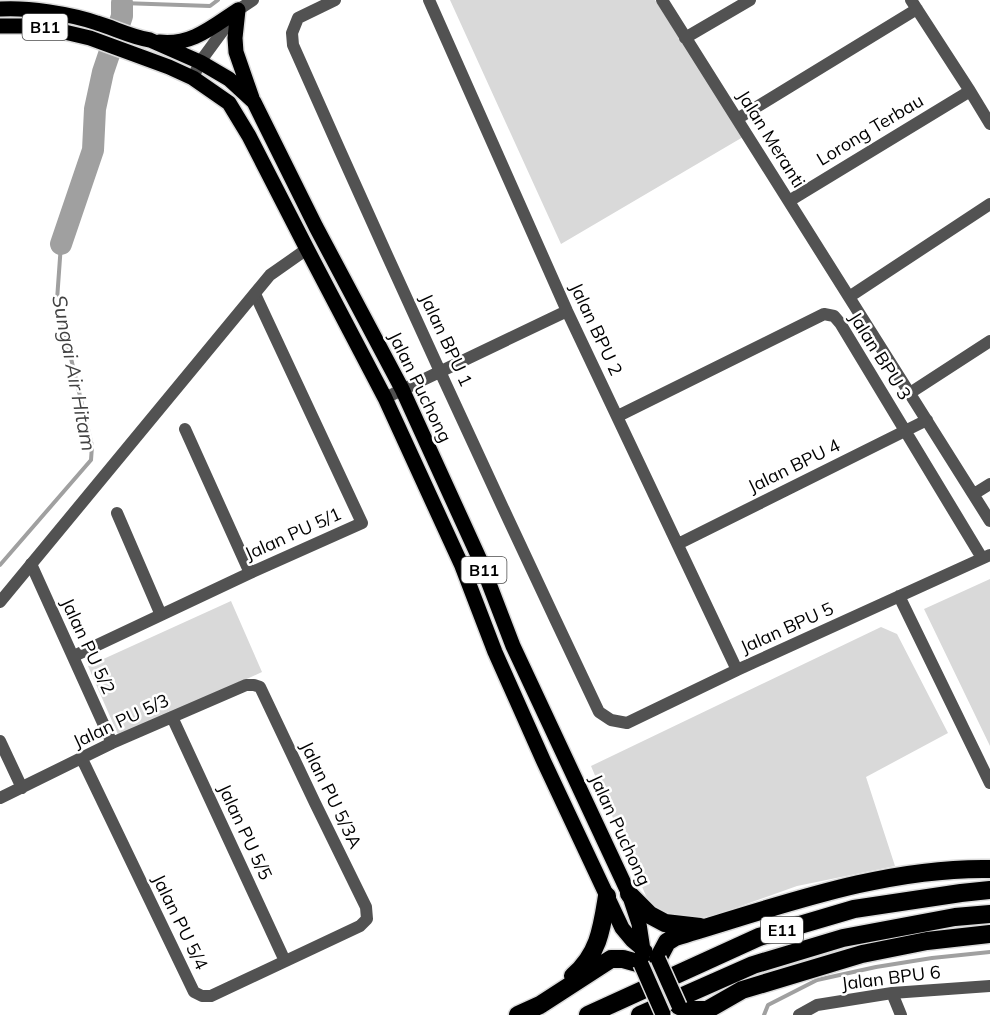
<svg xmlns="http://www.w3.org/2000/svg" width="990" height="1015" font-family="Mulish,sans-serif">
	<rect width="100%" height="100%" fill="#fff"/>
	<path fill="#d9d9d9" d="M 450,0 L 655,0 L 743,137 L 561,244 Z
		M 990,579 L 990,746 L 924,609 Z
		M 231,601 L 262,672 L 119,737 L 88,666 Z
		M 881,627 L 897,634 L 948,733 L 866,777 L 895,866 L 797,886 L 713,916 L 685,919 L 664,914 L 649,903 L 591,766 Z"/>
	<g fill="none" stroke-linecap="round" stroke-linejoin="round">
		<path stroke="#a0a0a0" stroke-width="4" d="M 119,0 L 122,3 L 210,6 L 218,0
			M 0,565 L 91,460 L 92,446 L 57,300 L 61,244
			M 764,1015 L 768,1005 L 817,980 L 876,967 L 932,958 L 990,952"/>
		<path stroke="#a0a0a0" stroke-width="22" d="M 61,244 L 93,150 L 95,109 L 103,72 L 122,16 L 122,3"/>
		<defs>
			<path id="primary" d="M 0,9 C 27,7 71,14 97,23 C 114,28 131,37 150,40 L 200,62 L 217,72 L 229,79 L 254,102 L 316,227 L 402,389 L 480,560 L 513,646 L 629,894 L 639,924 L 643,950 L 641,964
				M 238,10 L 235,38 L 236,52 L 252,98
				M 0,26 L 39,26 L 90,38 L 169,67 L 193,78 L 229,103 L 249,136 L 307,249 L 385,398 L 462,566 L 495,652 L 544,762 L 622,928 L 632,940 L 645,951
				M 159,42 C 191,46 212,27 238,10"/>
			<path id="motorway" d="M 629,894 L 650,915 L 665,923 L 700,927
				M 658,959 L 667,942 L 675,937 C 777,907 882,867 990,869
				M 573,976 C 599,954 602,927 607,896
				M 679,1006 L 694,1010 L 707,1010 L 742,990 L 862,954 L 927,941 L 990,934
				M 518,1015 L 540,1005 L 611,959 L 623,959 L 641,964
				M 588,1015 L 759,937 L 854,909 L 961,893 L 990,890
				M 640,1015 L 753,965 L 843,938 L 955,917 L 990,914"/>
		</defs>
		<use href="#primary" stroke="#dbdbdb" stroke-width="18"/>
		<use href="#motorway" stroke="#dbdbdb" stroke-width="21"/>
		<path stroke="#525252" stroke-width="12" d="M 335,0 L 298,18 L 292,33 L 293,45 C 392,269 494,491 599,712 L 611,720 L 627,723 L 737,670 L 990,555
			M 429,0 L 567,311 L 737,670
			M 662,0 L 990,521
			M 911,0 L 970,91 L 990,124
			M 685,38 L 750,0
			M 737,119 L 917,9
			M 789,201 L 970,91
			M 849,297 L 990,204
			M 910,393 L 990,341
			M 385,398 L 567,311
			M 618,416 L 824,314 L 834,316 L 840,323 L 982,558
			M 185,429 L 250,573
			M 974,494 L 990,484
			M 117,513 L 161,615
			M 678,544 L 927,420
			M 31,564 L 112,743
			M 899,596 L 990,783
			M 74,656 L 250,573 L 362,523 L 255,294
			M 172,717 L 285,961
			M 0,741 L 22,788
			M 0,798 L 112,743 L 246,685 L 254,685 L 260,687 L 315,803 L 366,907 L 367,919 L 360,926 L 211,996 L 202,996 L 194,992 L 82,759
			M 892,993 L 901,1015
			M 799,1015 L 817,1005 L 892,993 L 990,986"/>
		<path stroke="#525252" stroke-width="12" d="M 193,78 L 200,62 L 238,10 L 253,0
			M 0,602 L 270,275 L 307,249"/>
		<use href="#primary" stroke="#000" stroke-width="15"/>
		<use href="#motorway" stroke="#000" stroke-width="18"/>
		<defs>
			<path id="primary-bridge" d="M 658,959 L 679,1006
				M 641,964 L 663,1014"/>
		</defs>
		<use href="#primary-bridge" stroke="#dbdbdb" stroke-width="18" stroke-linecap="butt"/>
		<use href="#primary-bridge" stroke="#000" stroke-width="15"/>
	</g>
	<g text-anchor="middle" stroke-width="5" stroke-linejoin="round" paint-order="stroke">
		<g fill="#fff" stroke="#4c4c4c" stroke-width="1.5">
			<rect x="22.5" y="14" width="45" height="26" rx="4.5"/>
			<rect x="461.5" y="557" width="45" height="26" rx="4.5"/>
			<rect x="761" y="917" width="42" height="26" rx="4.5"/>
		</g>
		<g font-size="16" font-weight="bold" fill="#000">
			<text x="45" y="33">B11</text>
			<text x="484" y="576">B11</text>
			<text x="782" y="936">E11</text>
		</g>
		<g font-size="18" fill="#000" stroke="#fff">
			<text transform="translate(870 130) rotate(-31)" y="6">Lorong Terbau</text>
			<text transform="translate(771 139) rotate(58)" y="6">Jalan Meranti</text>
			<text transform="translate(596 329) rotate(65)" y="6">Jalan BPU 2</text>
			<text transform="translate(446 340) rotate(65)" y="6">Jalan BPU 1</text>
			<text transform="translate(880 356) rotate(58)" y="6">Jalan BPU 3</text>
			<text transform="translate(420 387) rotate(64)" y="6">Jalan Puchong</text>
			<text transform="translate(794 466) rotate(-26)" y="6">Jalan BPU 4</text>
			<text transform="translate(293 534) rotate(-24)" y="6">Jalan PU 5/1</text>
			<text transform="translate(787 628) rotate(-24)" y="6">Jalan BPU 5</text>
			<text transform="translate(88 646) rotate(65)" y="6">Jalan PU 5/2</text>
			<text transform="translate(121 721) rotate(-25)" y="6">Jalan PU 5/3</text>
			<text transform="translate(331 795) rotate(64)" y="6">Jalan PU 5/3A</text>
			<text transform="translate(620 830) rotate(65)" y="6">Jalan Puchong</text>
			<text transform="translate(245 832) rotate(65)" y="6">Jalan PU 5/5</text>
			<text transform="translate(180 922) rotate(64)" y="6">Jalan PU 5/4</text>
			<text transform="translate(891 978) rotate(-7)" y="6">Jalan BPU 6</text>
		</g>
		<g font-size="20" font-style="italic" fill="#414141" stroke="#fff">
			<text transform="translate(74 373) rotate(79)" y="7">Sungai Air Hitam</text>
		</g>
	</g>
</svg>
